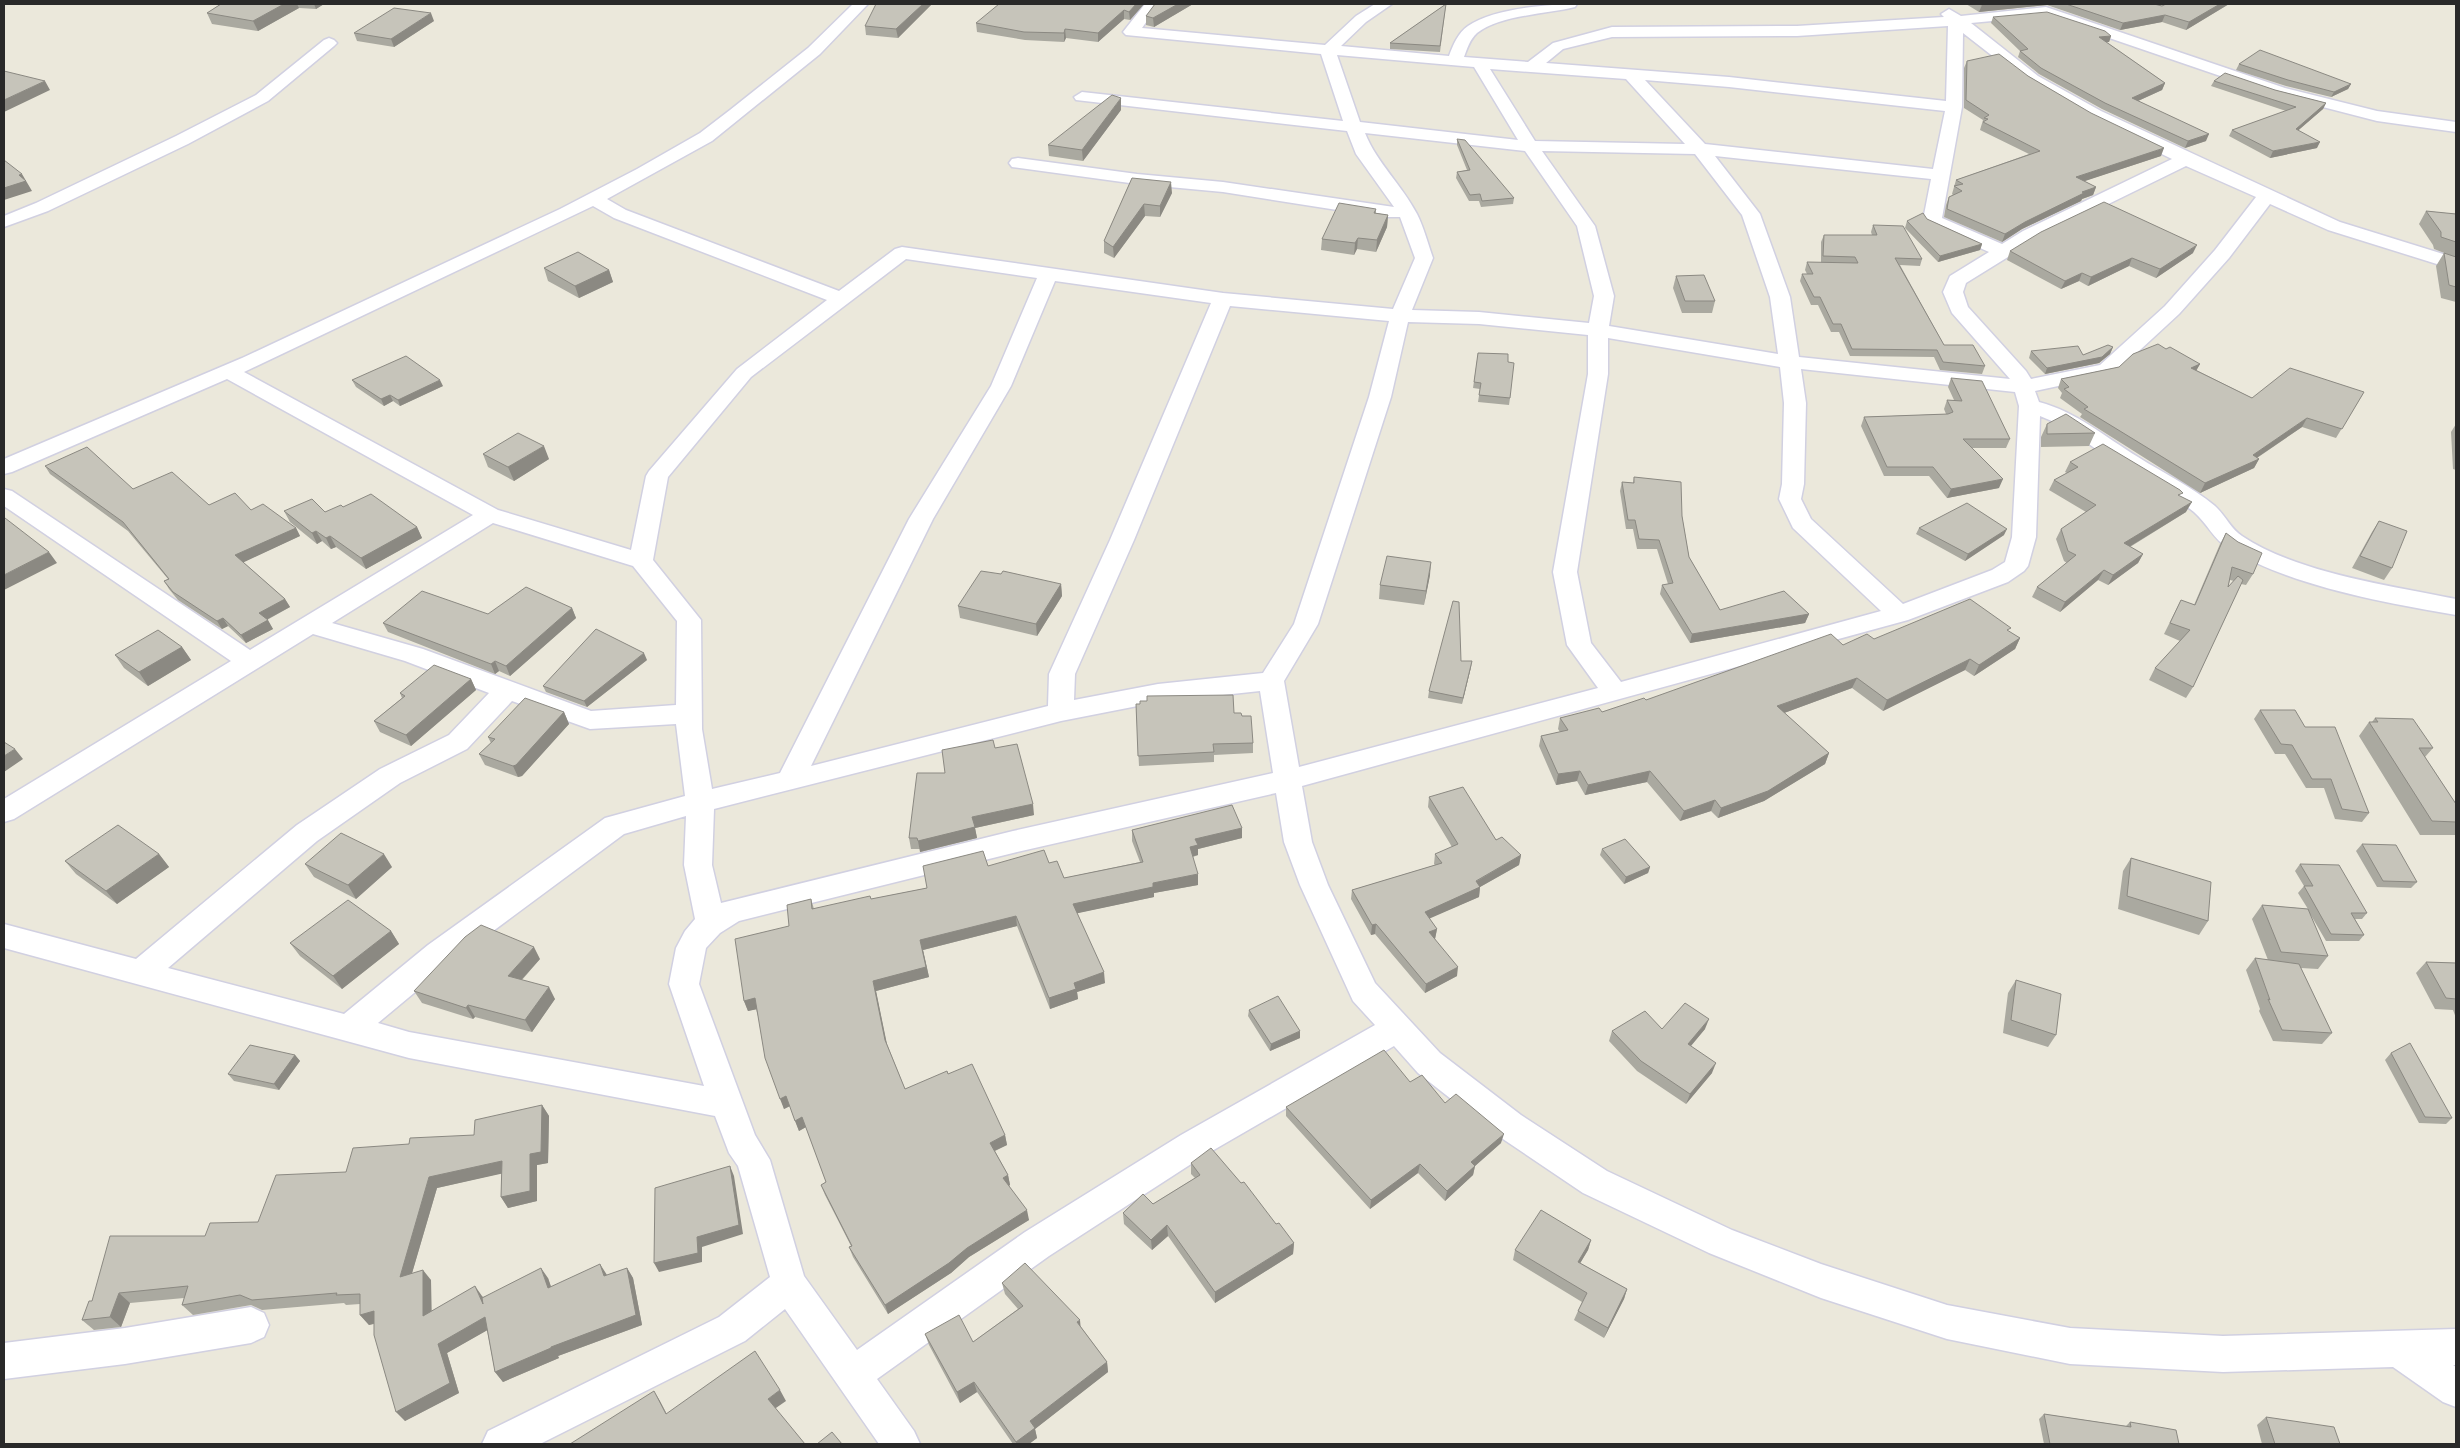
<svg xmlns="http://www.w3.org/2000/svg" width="2460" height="1448" font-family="'Open Sans',sans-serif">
	<rect width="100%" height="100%" fill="#ebe8db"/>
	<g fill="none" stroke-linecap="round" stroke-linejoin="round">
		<defs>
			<path id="minor" d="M 853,4 L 868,4 L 820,54 L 712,141 L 607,199 L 626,210 L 839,291 L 895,249 L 902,247 L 1223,293 L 1393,309 L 1415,258 L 1400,217 L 1382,217 L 1223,192 L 1137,184 L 1012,167 L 1009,163 L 1012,159 L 1018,158 L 1137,174 L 1223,182 L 1394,207 L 1356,154 L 1347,131 L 1076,100 L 1074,97 L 1082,92 L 1343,121 L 1321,54 L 1126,35 L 1123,32 L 1145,4 L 1159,4 L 1142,28 L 1325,45 L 1356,16 L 1375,4 L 1392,4 L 1366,22 L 1341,46 L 1449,56 C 1453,45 1458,33 1468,26 C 1492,9 1548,4 1577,4 L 1575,7 C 1547,14 1500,15 1477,33 C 1470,39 1467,49 1464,57 L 1528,62 L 1553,43 L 1612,27 L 1797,26 L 1944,17 L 1941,14 L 1949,9 L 1961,16 L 2046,7 L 2285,88 L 2377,111 L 2456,122 L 2456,132 L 2377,121 L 2273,94 L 2045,16 L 1971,23 L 2038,76 L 2101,111 L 2340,222 L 2456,258 L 2456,270 L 2328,230 L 2270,204 L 2229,258 L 2179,314 L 2114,374 L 2035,391 L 2039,402 C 2077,412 2105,437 2138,457 C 2163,473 2191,486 2215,506 C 2225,515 2231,529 2242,536 C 2297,573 2392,586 2456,599 L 2456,615 C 2385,603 2290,586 2228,548 C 2214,540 2207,523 2194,512 C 2170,493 2143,480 2117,464 C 2092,447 2069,427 2040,416 L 2036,537 L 2028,566 L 2024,571 L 2008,582 L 1908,620 L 1302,786 L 1312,842 L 1328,885 L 1375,983 L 1440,1053 L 1521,1115 L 1607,1171 L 1732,1230 L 1821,1264 L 1947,1305 L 2070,1328 L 2223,1336 L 2456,1329 L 2456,1365 L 2453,1365 L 2456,1367 L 2456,1407 L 2443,1402 L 2393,1367 L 2223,1372 L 2070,1364 L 1947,1339 L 1821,1298 L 1709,1253 L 1583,1193 L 1497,1135 L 1418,1073 L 1394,1046 L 1205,1155 L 1049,1256 L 877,1379 L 914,1431 L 920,1444 L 879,1444 L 785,1309 L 745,1341 L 540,1444 L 482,1444 L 488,1431 L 719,1317 L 770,1277 L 738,1166 L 729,1153 L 715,1116 L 409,1058 L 4,948 L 4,924 L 136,959 L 297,825 L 380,769 L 449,735 L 489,693 L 405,661 L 313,634 L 14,819 L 4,822 L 4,799 L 231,661 L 4,506 L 4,489 L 12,491 L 250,650 L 473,515 L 227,379 L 12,472 L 4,474 L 4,459 L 242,358 L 560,209 L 637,169 L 700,133 L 730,110 L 808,48 ZM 1948,26 L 1946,101 L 1729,77 L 1546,63 L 1563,49 L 1612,37 L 1797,36 ZM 1963,33 L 2026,82 L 2089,119 L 2172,159 L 2023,231 L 2002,244 L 1942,218 L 1962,107 ZM 1337,55 L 1474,67 L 1518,140 L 1360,122 ZM 1490,69 L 1626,79 L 1685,144 L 1535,141 ZM 1645,80 L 1729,87 L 1945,111 L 1933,169 L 1705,144 ZM 1365,133 L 1525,151 L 1577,226 L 1594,296 L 1589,323 L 1479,312 L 1412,310 L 1433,258 C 1428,244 1424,228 1417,214 C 1402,185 1377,163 1365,133 ZM 1542,151 L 1695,154 L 1742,215 L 1770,297 L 1778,354 L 1609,326 L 1614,296 L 1595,226 ZM 1715,156 L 1931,179 L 1923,220 L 1926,224 L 1989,252 L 1950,276 L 1943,292 L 1952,313 L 2010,379 L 1799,357 L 1790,297 L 1760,214 ZM 2186,166 L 2256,197 L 2215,250 L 2165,306 L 2100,365 L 2031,379 L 2026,371 L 1968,307 L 1963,292 L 1966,283 L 2037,239 ZM 593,206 L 614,218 L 827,300 L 737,369 L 649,471 L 646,476 L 631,550 L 498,510 L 244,372 ZM 906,259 L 1037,278 L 991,386 L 909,519 L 780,773 L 712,789 L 702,729 L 701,620 L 653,560 L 668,477 L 751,377 ZM 1055,281 L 1211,303 L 1110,540 L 1049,674 L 1048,706 L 811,766 L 933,519 L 1011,386 ZM 1230,306 L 1389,321 L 1369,397 L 1294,624 L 1263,673 L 1158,684 L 1074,700 L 1075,674 L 1134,540 ZM 1408,322 L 1479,324 L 1588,335 L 1588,374 L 1553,572 L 1567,645 L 1598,688 L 1299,767 L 1284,681 L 1318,624 L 1391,397 ZM 1608,338 L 1780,367 L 1784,403 L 1782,484 L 1779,499 L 1793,528 L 1881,611 L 1621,682 L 1591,643 L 1577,572 L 1608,374 ZM 1801,369 L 2015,392 L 2019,406 L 2012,537 L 2005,562 L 1992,570 L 1903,604 L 1811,519 L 1801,499 L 1804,484 L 1806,403 ZM 493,523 L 633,566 L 677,621 L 676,705 L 591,711 L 423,649 L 332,623 ZM 1260,691 L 1273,773 L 1013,831 L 721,903 L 712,865 L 714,809 L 1061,721 L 1158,702 ZM 512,701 L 590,729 L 676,724 L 685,796 L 605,818 L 428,945 L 344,1014 L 168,968 L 317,841 L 400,783 L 467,749 ZM 1276,793 L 1284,842 L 1300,885 L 1353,1001 L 1375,1025 L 1181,1135 L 1025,1232 L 857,1350 L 804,1276 L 770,1160 L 755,1135 L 699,984 L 706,948 L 720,933 L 739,921 L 1013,853 ZM 686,816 L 684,865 L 695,919 L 685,931 L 676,948 L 669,984 L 704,1086 L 409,1032 L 378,1023 L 450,963 L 624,834 Z
				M 329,38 L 334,40 L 337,43 L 334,46 L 268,101 L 188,144 L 48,211 L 4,227 L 4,216 L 36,203 L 176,136 L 256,95 L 324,40 Z
				M 251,1307 L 264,1313 L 269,1325 L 264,1337 L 251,1343 L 125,1364 L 4,1379 L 4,1343 L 125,1328 Z"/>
		</defs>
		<use href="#minor" stroke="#d1d0e1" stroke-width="3"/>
		<use href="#minor" fill="#fff" fill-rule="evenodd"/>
	</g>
	<path fill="#aaa9a0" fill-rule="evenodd" d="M 221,4 L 324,4 L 316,9 L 299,8 L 258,31 L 212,24 L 207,13 Z
		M 932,4 L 898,38 L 866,35 L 865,26 Z
		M 1144,4 L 1130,20 L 1124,19 L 1098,42 L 1066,38 L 1064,42 L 1025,40 L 977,32 L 976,23 Z
		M 1155,4 L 1193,4 L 1154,27 L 1146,25 L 1146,16 Z
		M 1446,4 L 1440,52 L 1390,49 L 1390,43 Z
		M 1966,4 L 2154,4 L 2162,6 L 2166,4 L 2229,4 L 2186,30 L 2162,22 L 2120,30 L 2047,5 L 1979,12 Z
		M 1993,17 L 2111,36 L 2109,42 L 2106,42 L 2165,83 L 2162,90 L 2138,101 L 2206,141 L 2185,148 L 2102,109 L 2039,74 L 2018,57 L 2020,51 L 1991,23 Z
		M 434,21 L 394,47 L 357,41 L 354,33 Z
		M 1967,61 L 2028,76 L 2161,156 L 2084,181 L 2096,187 L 2093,195 L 2082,199 L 2081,201 L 2022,229 L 2002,242 L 1944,217 L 1946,205 L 1949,197 L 1953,195 L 1952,194 L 1956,180 L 2029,154 L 1980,130 L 1983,120 L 1964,108 L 1964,68 Z
		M 2239,64 L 2351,84 L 2348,89 L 2331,97 L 2286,86 L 2236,70 Z
		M 2214,81 L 2275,90 L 2326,103 L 2323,109 L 2298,130 L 2317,148 L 2270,158 L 2229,136 L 2232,130 L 2286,111 L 2211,86 Z
		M 1121,110 L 1083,161 L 1049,156 L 1048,145 Z
		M 1457,139 L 1514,198 L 1513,204 L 1481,207 L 1479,201 L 1469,201 L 1456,178 L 1457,172 L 1467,170 L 1457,145 Z
		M 1132,178 L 1172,193 L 1160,217 L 1145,216 L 1114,258 L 1104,253 L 1104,241 Z
		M 1376,209 L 1376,213 L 1388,215 L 1387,227 L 1376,252 L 1357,249 L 1354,255 L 1321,250 L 1322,239 Z
		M 2426,211 L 2456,214 L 2456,302 L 2441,298 L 2436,266 L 2444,253 L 2447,254 L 2434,249 L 2433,245 L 2419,224 Z
		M 1927,219 L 1982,244 L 1980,250 L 1938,262 L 1905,228 L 1907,221 Z
		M 1873,225 L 1922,259 L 1920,266 L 1900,265 L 1944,345 L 1985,366 L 1982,374 L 1940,370 L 1934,357 L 1850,356 L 1839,332 L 1831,332 L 1818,305 L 1811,305 L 1800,281 L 1802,274 L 1807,274 L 1805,270 L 1807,262 L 1821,263 L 1821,242 L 1824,235 L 1872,235 L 1871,232 Z
		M 2010,251 L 2193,253 L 2156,278 L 2129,266 L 2088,286 L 2079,281 L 2061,289 L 2007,260 Z
		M 544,268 L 609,270 L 613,282 L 579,298 L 548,281 Z
		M 1676,276 L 1715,301 L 1712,313 L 1682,313 L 1673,288 Z
		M 2113,347 L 2110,354 L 2099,363 L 2045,374 L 2029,358 L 2031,351 L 2083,355 Z
		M 2166,349 L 2200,364 L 2196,370 L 2252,398 L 2364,392 L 2336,438 L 2302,427 L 2257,458 L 2259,459 L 2254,468 L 2200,493 L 2080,417 L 2082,414 L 2060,398 L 2062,393 L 2058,388 L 2061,379 L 2119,367 Z
		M 1478,353 L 1508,362 L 1510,398 L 1509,405 L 1478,402 L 1480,389 L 1473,388 Z
		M 1951,378 L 2010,439 L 2006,448 L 1972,448 L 1999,488 L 1947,498 L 1929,476 L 1884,476 L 1861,426 L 1864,417 L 1946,414 L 1944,409 L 1947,400 L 1954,400 L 1948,387 Z
		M 352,380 L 443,386 L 400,406 L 393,401 L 384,406 L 356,387 Z
		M 2047,424 L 2095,433 L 2089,446 L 2041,447 L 2041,437 Z
		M 2456,424 L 2456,470 L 2453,469 L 2451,432 Z
		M 483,454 L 549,459 L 514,481 L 488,467 Z
		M 2070,462 L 2181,497 L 2186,512 L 2130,547 L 2143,554 L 2138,563 L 2108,585 L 2098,580 L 2060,612 L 2032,597 L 2037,587 L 2067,563 L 2064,561 L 2056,539 L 2061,529 L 2086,512 L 2049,490 L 2054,480 L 2067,473 L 2065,472 Z
		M 45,466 L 133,489 L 209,505 L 251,510 L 296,528 L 300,536 L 243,562 L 285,599 L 290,607 L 267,620 L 273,629 L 246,643 L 228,626 L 222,629 L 178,600 L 169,589 L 164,581 L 168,579 L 128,531 L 50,474 Z
		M 1634,477 L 1682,516 L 1689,557 L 1720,610 L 1809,614 L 1805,623 L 1690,643 L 1660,594 L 1662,585 L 1668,584 L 1657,549 L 1637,549 L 1633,529 L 1626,529 L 1620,491 L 1622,482 L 1633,483 Z
		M 343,507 L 417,527 L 422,538 L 366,569 L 336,547 L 331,549 L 322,541 L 317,544 L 290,522 L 284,511 L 325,512 Z
		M 2379,521 L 2392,568 L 2384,580 L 2352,568 L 2372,532 Z
		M 1919,528 L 2004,535 L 1965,561 L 1916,534 Z
		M 2226,533 L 2253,574 L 2246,585 L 2241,584 L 2193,687 L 2186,698 L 2149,680 L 2155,668 L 2180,641 L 2164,634 L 2181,600 L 2194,605 L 2220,544 ZM 2230,580 L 2234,581 L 2228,587 Z
		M 1430,575 L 1424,605 L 1379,599 L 1380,585 Z
		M 1061,584 L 1062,596 L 1037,636 L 960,618 L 958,606 Z
		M 572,608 L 576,618 L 510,676 L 499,671 L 495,674 L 388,632 L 383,623 L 488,614 Z
		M 2009,632 L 2020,638 L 2015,649 L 1974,676 L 1965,670 L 1883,711 L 1852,688 L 1784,713 L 1829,753 L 1825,764 L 1764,801 L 1718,818 L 1711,811 L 1680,821 L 1647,782 L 1585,795 L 1577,781 L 1556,785 L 1539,746 L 1541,736 L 1560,732 L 1558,729 L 1560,718 L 1602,712 L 1843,645 L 1874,639 Z
		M 182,647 L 191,660 L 148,686 L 124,668 L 115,655 Z
		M 647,660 L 587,707 L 546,692 L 543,686 Z
		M 1461,661 L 1471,667 L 1462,704 L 1428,698 L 1429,691 Z
		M 471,679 L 476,690 L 411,746 L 380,732 L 374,721 L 402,698 L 400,693 Z
		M 1136,704 L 1234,713 L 1242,716 L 1253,743 L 1253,753 L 1214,755 L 1214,762 L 1139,766 Z
		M 2260,710 L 2305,727 L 2369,813 L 2362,822 L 2335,819 L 2324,788 L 2306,788 L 2285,754 L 2275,754 L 2254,719 Z
		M 564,712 L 569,724 L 522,776 L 518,777 L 485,765 L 479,754 L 491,743 L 488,737 Z
		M 2375,718 L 2433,748 L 2425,757 L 2456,804 L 2456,835 L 2420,835 L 2359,736 L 2369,722 L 2372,722 Z
		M 995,748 L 1034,815 L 975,828 L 977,838 L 920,852 L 920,849 L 911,849 L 909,838 L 945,773 Z
		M 1429,797 L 1521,855 L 1519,865 L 1480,887 L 1479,897 L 1429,918 L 1437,929 L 1435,939 L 1457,976 L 1425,993 L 1375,934 L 1371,935 L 1351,899 L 1352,890 L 1435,865 L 1434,864 L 1435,854 L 1452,847 L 1428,807 Z
		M 1242,828 L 1242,838 L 1198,849 L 1198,855 L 1193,857 L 1198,885 L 1154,893 L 1154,897 L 1077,913 L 1105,983 L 1077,992 L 1078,999 L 1050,1009 L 1017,926 L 923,950 L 929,977 L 876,991 L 887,1044 L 905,1089 L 948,1074 L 1005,1135 L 1007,1145 L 995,1151 L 1008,1175 L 1010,1185 L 1009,1186 L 1029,1220 L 969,1257 L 951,1273 L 888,1314 L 853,1257 L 849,1247 L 851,1246 L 825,1195 L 821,1185 L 826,1182 L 806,1127 L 799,1131 L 790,1106 L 784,1109 L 756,1009 L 748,1011 L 744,1001 L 789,926 L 811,899 L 814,909 L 871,899 L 927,888 L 988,866 L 1049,863 L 1064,878 L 1140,862 L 1132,841 L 1132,830 Z
		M 2362,844 L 2417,882 L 2411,888 L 2377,887 L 2356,851 Z
		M 1602,849 L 1650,867 L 1648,873 L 1624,884 L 1600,855 Z
		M 159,854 L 169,867 L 117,904 L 76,874 L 65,861 Z
		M 2131,858 L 2208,921 L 2199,935 L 2118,909 L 2123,871 Z
		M 305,864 L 392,867 L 356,899 L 314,877 Z
		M 2300,864 L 2367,913 L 2362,919 L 2355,919 L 2364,935 L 2359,941 L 2326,941 L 2309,912 L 2328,956 L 2318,969 L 2301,968 L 2332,1033 L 2322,1044 L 2273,1041 L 2259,1011 L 2260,1009 L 2246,970 L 2255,958 L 2268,960 L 2252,919 L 2262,905 L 2308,909 L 2298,893 L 2304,886 L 2295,871 Z
		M 391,931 L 399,944 L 342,989 L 300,956 L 290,943 Z
		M 540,959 L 522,980 L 555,999 L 532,1032 L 475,1017 L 473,1019 L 422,1003 L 414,991 Z
		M 2426,962 L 2456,963 L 2456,1018 L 2453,1010 L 2435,1009 L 2416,973 Z
		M 2016,980 L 2056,1035 L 2048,1047 L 2003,1033 L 2008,993 Z
		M 1249,1010 L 1300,1038 L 1270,1051 L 1248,1016 Z
		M 1662,1029 L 1705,1029 L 1691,1046 L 1712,1073 L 1686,1104 L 1637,1071 L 1609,1041 L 1612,1031 Z
		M 2391,1053 L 2452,1118 L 2446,1124 L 2419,1123 L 2385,1060 Z
		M 295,1055 L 300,1061 L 279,1090 L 234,1081 L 228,1074 Z
		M 1410,1082 L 1445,1103 L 1501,1143 L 1475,1166 L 1473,1175 L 1445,1201 L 1418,1173 L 1370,1209 L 1286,1116 L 1286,1107 Z
		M 542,1105 L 549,1116 L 548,1163 L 537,1165 L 537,1201 L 508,1208 L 501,1197 L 502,1173 L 437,1188 L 412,1273 L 431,1280 L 431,1311 L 482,1296 L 483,1297 L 548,1278 L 551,1287 L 607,1275 L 627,1268 L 633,1278 L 642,1325 L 558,1356 L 559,1358 L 503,1382 L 495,1372 L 487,1330 L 447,1353 L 459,1393 L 405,1421 L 374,1324 L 369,1325 L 360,1315 L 360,1304 L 346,1305 L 344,1303 L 262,1310 L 251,1305 L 193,1315 L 182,1305 L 184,1298 L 130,1303 L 121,1327 L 94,1330 L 82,1320 L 92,1301 L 205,1236 L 258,1222 L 346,1172 L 409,1144 L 474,1135 Z
		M 1191,1163 L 1276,1224 L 1294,1243 L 1293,1254 L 1215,1303 L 1168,1236 L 1152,1250 L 1124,1224 L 1123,1213 L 1153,1204 L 1195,1178 L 1191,1174 Z
		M 1591,1240 L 1588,1250 L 1580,1263 L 1627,1289 L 1624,1299 L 1604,1338 L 1574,1320 L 1582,1302 L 1513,1260 L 1515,1250 Z
		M 1002,1283 L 1081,1327 L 1107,1362 L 1108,1372 L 1035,1429 L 1037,1438 L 1029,1444 L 1013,1444 L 977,1392 L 960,1403 L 929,1345 L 925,1334 L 973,1342 L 1018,1309 L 1005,1294 Z
		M 2044,1414 L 2126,1426 L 2130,1422 L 2179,1444 L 2044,1444 L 2039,1419 Z
		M 2266,1417 L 2340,1444 L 2262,1444 L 2257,1425 Z"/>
	<path fill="#8b8982" d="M 284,4 L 297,4 L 299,8 L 258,31 L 253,21 Z
		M 314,4 L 324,4 L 316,9 Z
		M 923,4 L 932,4 L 898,38 L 896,29 Z
		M 1136,4 L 1144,4 L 1130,20 L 1129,12 Z
		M 1178,4 L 1193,4 L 1154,27 L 1153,18 Z
		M 1995,4 L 2047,4 L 2047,5 L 1979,12 L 1982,5 Z
		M 2220,4 L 2229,4 L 2186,30 L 2189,22 Z
		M 1124,10 L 1124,19 L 1098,42 L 1098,33 Z
		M 431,13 L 434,21 L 394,47 L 391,39 Z
		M 2165,15 L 2162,22 L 2120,30 L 2123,23 Z
		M 1065,29 L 1066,38 L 1064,42 L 1064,33 Z
		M 2111,36 L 2109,42 L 2096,43 L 2099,37 Z
		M 45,81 L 50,90 L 4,112 L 4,100 Z
		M 2165,83 L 2162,90 L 2129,105 L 2132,98 Z
		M 2351,84 L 2348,89 L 2331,97 L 2334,92 Z
		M 1121,98 L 1121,110 L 1083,161 L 1082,150 Z
		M 2326,103 L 2323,109 L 2293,135 L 2296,129 Z
		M 2209,134 L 2206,141 L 2185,148 L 2188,141 Z
		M 2320,142 L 2317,148 L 2270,158 L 2273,151 Z
		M 2164,148 L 2161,156 L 2073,185 L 2076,177 Z
		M 22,174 L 32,191 L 4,200 L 4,188 L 19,175 Z
		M 1171,182 L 1172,193 L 1160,217 L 1160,206 Z
		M 2096,187 L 2093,195 L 2082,199 L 2081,201 L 2022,229 L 2002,242 L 2005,234 L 2025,222 L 2082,192 Z
		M 1144,204 L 1145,216 L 1114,258 L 1113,247 Z
		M 1388,215 L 1387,227 L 1376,252 L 1377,240 Z
		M 1358,238 L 1357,249 L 1354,255 L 1355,243 Z
		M 1982,244 L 1980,250 L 1938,262 L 1940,256 Z
		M 2197,245 L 2193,253 L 2156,278 L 2160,269 Z
		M 2132,258 L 2129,266 L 2088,286 L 2091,277 Z
		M 609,270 L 613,282 L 579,298 L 575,286 Z
		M 2082,273 L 2079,281 L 2061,289 L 2065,281 Z
		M 2113,347 L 2110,354 L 2099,363 L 2045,374 L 2047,368 Z
		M 2200,364 L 2195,373 L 2191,368 Z
		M 440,380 L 443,386 L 400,406 L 398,400 Z
		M 390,395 L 393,401 L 384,406 L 381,399 Z
		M 2307,418 L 2302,427 L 2249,463 L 2259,459 L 2254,468 L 2200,493 L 2205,483 L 2253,455 Z
		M 544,446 L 549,459 L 514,481 L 508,467 Z
		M 2003,479 L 1999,488 L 1947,498 L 1951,489 Z
		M 2192,502 L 2186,512 L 2119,553 L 2124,543 Z
		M 417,527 L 422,538 L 366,569 L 361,558 Z
		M 296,528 L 300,536 L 240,564 L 235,555 Z
		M 2007,529 L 2004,535 L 1965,561 L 1968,554 Z
		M 316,531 L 322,541 L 317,544 L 312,533 Z
		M 330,536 L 336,547 L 331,549 L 326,538 Z
		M 49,552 L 57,563 L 4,590 L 4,575 Z
		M 2143,554 L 2138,563 L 2108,585 L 2113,575 Z
		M 1431,562 L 1430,575 L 1424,605 L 1426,591 Z
		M 2104,570 L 2098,580 L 2060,612 L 2065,602 Z
		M 1061,584 L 1062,596 L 1037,636 L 1036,624 Z
		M 285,599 L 290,607 L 264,621 L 259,613 Z
		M 572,608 L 576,618 L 510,676 L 506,666 Z
		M 1809,614 L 1805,623 L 1690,643 L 1692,634 Z
		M 223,618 L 228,626 L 222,629 L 217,621 Z
		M 268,620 L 273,629 L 246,643 L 241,635 Z
		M 2020,638 L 2015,649 L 1974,676 L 1979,665 Z
		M 182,647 L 191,660 L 148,686 L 139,672 Z
		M 644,653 L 647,660 L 587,707 L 584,701 Z
		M 1970,659 L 1965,670 L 1883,711 L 1887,700 Z
		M 495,661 L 499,671 L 495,674 L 491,664 Z
		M 1472,661 L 1471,667 L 1462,704 L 1463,698 Z
		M 1857,678 L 1852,688 L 1773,717 L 1777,706 Z
		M 471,679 L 476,690 L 411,746 L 406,735 Z
		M 564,712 L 569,724 L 522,776 L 518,777 L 513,766 Z
		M 15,749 L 23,759 L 4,772 L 4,756 Z
		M 1829,753 L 1825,764 L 1764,801 L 1718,818 L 1721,808 Z
		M 1580,771 L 1577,781 L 1556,785 L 1558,774 Z
		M 1650,771 L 1647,782 L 1585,795 L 1588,785 Z
		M 1715,800 L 1711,811 L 1680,821 L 1684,811 Z
		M 1033,804 L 1034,815 L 975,828 L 977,838 L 920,852 L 918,841 L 972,817 Z
		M 1242,828 L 1242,838 L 1198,849 L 1198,855 L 1190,857 L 1190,847 L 1195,839 Z
		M 159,854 L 169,867 L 117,904 L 106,891 Z
		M 384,854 L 392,867 L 356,899 L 348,885 Z
		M 1521,855 L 1519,865 L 1480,887 L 1479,897 L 1424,921 L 1425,912 Z
		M 1650,867 L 1648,873 L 1624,884 L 1626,877 Z
		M 1198,874 L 1198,885 L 1154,893 L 1154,897 L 1074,914 L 1073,904 L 1153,883 Z
		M 1016,916 L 1017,926 L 923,950 L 929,977 L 876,991 L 888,1050 L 885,1040 L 873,981 L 920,940 Z
		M 1376,924 L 1375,934 L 1371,935 L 1372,925 Z
		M 1437,929 L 1435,939 L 1428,942 L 1429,932 Z
		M 391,931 L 399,944 L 342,989 L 333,976 Z
		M 534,947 L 540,959 L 514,988 L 508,976 Z
		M 1458,967 L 1457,976 L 1425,993 L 1426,984 Z
		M 1104,972 L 1105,983 L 1077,992 L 1078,999 L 1050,1009 L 1049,998 L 1074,983 Z
		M 549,987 L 555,999 L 532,1032 L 525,1020 Z
		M 755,998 L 758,1009 L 748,1011 L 744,1001 Z
		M 468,1005 L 475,1017 L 473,1019 L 466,1008 Z
		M 1709,1019 L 1705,1029 L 1684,1054 L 1688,1044 Z
		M 1300,1031 L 1300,1038 L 1270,1051 L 1271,1044 Z
		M 295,1055 L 300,1061 L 279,1090 L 274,1084 Z
		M 1716,1063 L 1712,1073 L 1686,1104 L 1690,1094 Z
		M 786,1096 L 790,1106 L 784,1109 L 780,1099 Z
		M 542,1105 L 549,1116 L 548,1163 L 537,1165 L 537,1201 L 508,1208 L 501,1197 Z
		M 802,1117 L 806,1127 L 799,1131 L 795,1121 Z
		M 1504,1134 L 1501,1143 L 1475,1166 L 1473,1175 L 1445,1201 L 1447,1191 L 1471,1162 Z
		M 1005,1135 L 1007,1145 L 992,1152 L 990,1143 Z
		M 502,1161 L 509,1172 L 437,1188 L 408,1287 L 400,1277 L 429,1177 Z
		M 1420,1164 L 1418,1173 L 1370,1209 L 1371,1200 Z
		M 730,1166 L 734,1176 L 743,1234 L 702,1247 L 702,1262 L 659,1272 L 654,1263 Z
		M 1008,1175 L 1010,1185 L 1005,1188 L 1003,1178 Z
		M 1027,1210 L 1029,1220 L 969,1257 L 951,1273 L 888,1314 L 885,1305 L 967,1248 Z
		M 1167,1225 L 1168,1236 L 1152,1250 L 1151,1240 Z
		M 1591,1240 L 1588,1250 L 1575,1272 L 1578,1262 Z
		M 1294,1243 L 1293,1254 L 1215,1303 L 1215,1292 Z
		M 600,1264 L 607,1275 L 604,1276 Z
		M 541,1268 L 548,1278 L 555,1298 L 548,1288 Z
		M 627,1268 L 633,1278 L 642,1325 L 558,1356 L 559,1358 L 503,1382 L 495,1372 L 551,1347 Z
		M 423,1270 L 431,1280 L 432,1326 L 423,1316 Z
		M 475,1286 L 482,1296 L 490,1314 L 483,1304 Z
		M 1627,1289 L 1624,1299 L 1604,1338 L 1608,1328 Z
		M 119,1293 L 130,1303 L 121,1327 L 110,1317 Z
		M 374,1311 L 383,1321 L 369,1325 L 360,1315 Z
		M 485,1317 L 493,1327 L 447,1353 L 459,1393 L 405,1421 L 396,1412 L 438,1344 Z
		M 1080,1320 L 1081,1331 L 1077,1322 Z
		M 1107,1362 L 1108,1372 L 1035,1429 L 1037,1438 L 1029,1444 L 1016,1444 L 1016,1442 L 1030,1421 Z
		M 974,1382 L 977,1392 L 960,1403 L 957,1392 Z
		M 780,1390 L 786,1401 L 773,1410 L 768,1399 Z
		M 654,1391 L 660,1401 L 672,1424 L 666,1414 Z"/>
	<path fill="#c6c4ba" stroke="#8b8982" d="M 221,4 L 284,4 L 253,21 L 207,13 Z
		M 876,4 L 923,4 L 896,29 L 865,26 Z
		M 999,4 L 1136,4 L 1129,12 L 1124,10 L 1098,33 L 1065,29 L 1064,33 L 1024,32 L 976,23 Z
		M 1155,4 L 1178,4 L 1153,18 L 1146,16 Z
		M 1446,4 L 1440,46 L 1390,43 Z
		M 1980,4 L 1995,4 L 1982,5 Z
		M 2066,4 L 2154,4 L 2162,6 L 2166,4 L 2220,4 L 2189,22 L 2165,15 L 2123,23 Z
		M 394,8 L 431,13 L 391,39 L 354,33 Z
		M 2047,12 L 2105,31 L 2111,36 L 2099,37 L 2165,83 L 2132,98 L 2209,134 L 2188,141 L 2105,103 L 2041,68 L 2020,51 L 2028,49 L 1993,17 Z
		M 2260,50 L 2351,84 L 2334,92 L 2288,80 L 2239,64 Z
		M 1999,54 L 2028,76 L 2091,113 L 2164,148 L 2076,177 L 2096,187 L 2082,192 L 2084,193 L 2025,222 L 2005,234 L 1947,209 L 1949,197 L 1962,191 L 1954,186 L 1963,184 L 1956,180 L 2040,151 L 1983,122 L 1988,119 L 1984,118 L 1989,115 L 1966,100 L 1967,61 Z
		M 4,71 L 45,81 L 4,100 Z
		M 2225,73 L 2275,90 L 2326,103 L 2296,129 L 2320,142 L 2273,151 L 2232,130 L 2296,107 L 2214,81 Z
		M 1112,95 L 1121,98 L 1082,150 L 1048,145 Z
		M 1457,139 L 1465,140 L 1514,198 L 1482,201 L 1480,194 L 1470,195 L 1457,172 L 1470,170 Z
		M 4,160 L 22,174 L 19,175 L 26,181 L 4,188 Z
		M 1132,178 L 1171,182 L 1160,206 L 1144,204 L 1113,247 L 1104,241 Z
		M 2104,202 L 2197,245 L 2160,269 L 2132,258 L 2091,277 L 2082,273 L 2065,281 L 2010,251 L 2041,232 Z
		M 1339,203 L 1376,209 L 1374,213 L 1388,215 L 1377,240 L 1358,238 L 1355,243 L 1322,239 Z
		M 2426,211 L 2456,214 L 2456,242 L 2441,237 L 2441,232 Z
		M 1923,213 L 1927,219 L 1982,244 L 1940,256 L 1907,221 Z
		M 1873,225 L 1903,226 L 1922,259 L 1895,258 L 1944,345 L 1973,345 L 1985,366 L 1943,362 L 1937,350 L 1852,349 L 1841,324 L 1833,324 L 1820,297 L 1814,297 L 1802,274 L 1813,274 L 1807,262 L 1858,263 L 1855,257 L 1823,256 L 1824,235 L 1877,235 Z
		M 578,252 L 609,270 L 575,286 L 544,268 Z
		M 2444,253 L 2456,257 L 2456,287 L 2449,285 Z
		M 1704,275 L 1715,301 L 1685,301 L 1676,276 Z
		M 2158,344 L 2166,349 L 2170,347 L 2200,364 L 2191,368 L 2252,398 L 2290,368 L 2364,392 L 2342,429 L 2307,418 L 2253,455 L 2259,459 L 2205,483 L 2084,409 L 2088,407 L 2064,389 L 2069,387 L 2061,379 L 2119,367 L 2133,354 Z
		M 2108,345 L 2113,347 L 2102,357 L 2047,368 L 2031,351 L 2078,346 L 2083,355 Z
		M 1478,353 L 1508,354 L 1508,362 L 1514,363 L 1510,398 L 1479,395 L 1481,383 L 1474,382 Z
		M 406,356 L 440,380 L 398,400 L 390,395 L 381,399 L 352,380 Z
		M 1951,378 L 1982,381 L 2010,439 L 1963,439 L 2003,479 L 1951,489 L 1933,467 L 1887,467 L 1864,417 L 1948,414 L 1953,412 L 1947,400 L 1962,401 Z
		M 2066,414 L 2095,433 L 2047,434 L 2047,424 Z
		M 518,433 L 544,446 L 508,467 L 483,454 Z
		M 2103,444 L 2180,490 L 2183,493 L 2178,495 L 2192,502 L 2124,543 L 2143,554 L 2113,575 L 2104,570 L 2065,602 L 2037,587 L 2076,555 L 2068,551 L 2061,529 L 2096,505 L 2054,480 L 2078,467 L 2070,462 Z
		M 87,447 L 133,489 L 172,472 L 209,505 L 235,493 L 251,510 L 263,504 L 296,528 L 235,555 L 285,599 L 259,613 L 268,620 L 241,635 L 223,618 L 217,621 L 173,592 L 164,581 L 169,579 L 123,522 L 45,466 Z
		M 1634,477 L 1681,482 L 1682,516 L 1689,557 L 1720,610 L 1784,591 L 1809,614 L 1692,634 L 1662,585 L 1673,583 L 1659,540 L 1639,539 L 1635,520 L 1628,520 L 1622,482 L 1634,483 Z
		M 371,494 L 417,527 L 361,558 L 330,536 L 326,538 L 316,531 L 312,533 L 284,511 L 312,499 L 325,512 L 341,505 L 343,507 Z
		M 1967,503 L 2007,529 L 1968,554 L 1919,528 Z
		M 4,518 L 5,518 L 49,552 L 4,575 Z
		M 2379,521 L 2407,531 L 2392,568 L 2360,556 Z
		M 2226,533 L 2238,542 L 2262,553 L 2253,574 L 2232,567 L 2228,587 L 2238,576 L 2243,580 L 2193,687 L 2155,668 L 2190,630 L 2170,623 L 2181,600 L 2195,605 Z
		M 1387,556 L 1431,562 L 1426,591 L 1380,585 Z
		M 981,571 L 1001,574 L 1003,571 L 1061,584 L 1036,624 L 958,606 Z
		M 526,587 L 572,608 L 506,666 L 495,661 L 491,664 L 383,623 L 422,591 L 488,614 Z
		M 1970,599 L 2011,628 L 2007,630 L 2020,638 L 1979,665 L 1970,659 L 1887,700 L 1857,678 L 1777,706 L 1829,753 L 1768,791 L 1721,808 L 1715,800 L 1684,811 L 1650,771 L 1588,785 L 1580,771 L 1558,774 L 1541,736 L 1568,730 L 1560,718 L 1599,708 L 1602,712 L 1644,698 L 1646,700 L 1831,634 L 1843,645 L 1867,634 L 1874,639 Z
		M 1453,601 L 1459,602 L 1461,661 L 1472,661 L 1463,698 L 1429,691 Z
		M 596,629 L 644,653 L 584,701 L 543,686 Z
		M 158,630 L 182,647 L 139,672 L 115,655 Z
		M 434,665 L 471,679 L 406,735 L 374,721 L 405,696 L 400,693 Z
		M 1233,695 L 1234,713 L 1241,713 L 1242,716 L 1251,716 L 1253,743 L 1213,744 L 1214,752 L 1138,756 L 1136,704 L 1140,704 L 1140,701 L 1147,701 L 1147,696 Z
		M 525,698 L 564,712 L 516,765 L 513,766 L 479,754 L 495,739 L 488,737 Z
		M 2260,710 L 2295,710 L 2305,727 L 2335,727 L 2369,813 L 2342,809 L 2331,779 L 2312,779 L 2292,745 L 2281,744 Z
		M 2375,718 L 2413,719 L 2433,748 L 2419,748 L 2456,804 L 2456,822 L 2432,821 L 2369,722 L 2378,722 Z
		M 993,740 L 995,748 L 1017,744 L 1033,804 L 972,817 L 975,827 L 918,841 L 917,838 L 909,838 L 917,773 L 945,773 L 942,750 Z
		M 4,742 L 15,749 L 4,756 Z
		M 1463,787 L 1496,840 L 1502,837 L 1521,855 L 1476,881 L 1480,887 L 1425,912 L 1437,929 L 1429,932 L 1458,967 L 1426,984 L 1376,924 L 1372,925 L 1352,890 L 1442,863 L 1435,854 L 1458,844 L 1429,797 Z
		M 1232,805 L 1242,828 L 1195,839 L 1198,845 L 1190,847 L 1198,874 L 1153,883 L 1153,887 L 1073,904 L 1104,972 L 1074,983 L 1076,989 L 1049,998 L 1016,916 L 920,940 L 926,967 L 873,981 L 885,1040 L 905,1089 L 947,1071 L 948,1074 L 972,1064 L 1005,1135 L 990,1143 L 1008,1175 L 1003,1178 L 1027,1210 L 967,1248 L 949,1263 L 885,1305 L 849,1247 L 852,1246 L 821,1185 L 826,1182 L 802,1117 L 795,1121 L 786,1096 L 780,1099 L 765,1058 L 755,998 L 744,1001 L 735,939 L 789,926 L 787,905 L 811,899 L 812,909 L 870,896 L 871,899 L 927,888 L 923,866 L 983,851 L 988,866 L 1044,850 L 1049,863 L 1057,861 L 1064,878 L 1143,862 L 1132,830 Z
		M 118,825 L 159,854 L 106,891 L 65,861 Z
		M 341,833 L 384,854 L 348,885 L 305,864 Z
		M 1625,839 L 1650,867 L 1626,877 L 1602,849 Z
		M 2362,844 L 2396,845 L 2417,882 L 2383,881 Z
		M 2131,858 L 2211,882 L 2208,921 L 2127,896 Z
		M 2300,864 L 2339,865 L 2367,913 L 2351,913 L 2364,935 L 2331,934 L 2304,886 L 2313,886 Z
		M 348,900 L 391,931 L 333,976 L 290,943 Z
		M 2262,905 L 2308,909 L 2328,956 L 2281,952 Z
		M 481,925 L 534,947 L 508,976 L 549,987 L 525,1020 L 468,1005 L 466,1008 L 414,991 L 465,937 Z
		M 2255,958 L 2299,964 L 2332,1033 L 2282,1030 L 2268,999 L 2270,1000 Z
		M 2426,962 L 2456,963 L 2456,999 L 2446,998 Z
		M 2016,980 L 2061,994 L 2056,1035 L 2011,1020 Z
		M 1278,996 L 1300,1031 L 1271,1044 L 1249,1010 Z
		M 1685,1003 L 1709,1019 L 1688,1044 L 1716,1063 L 1690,1094 L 1641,1061 L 1612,1031 L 1645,1011 L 1662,1029 Z
		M 2410,1043 L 2452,1118 L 2425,1117 L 2391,1053 Z
		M 250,1045 L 295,1055 L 274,1084 L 228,1074 Z
		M 1384,1050 L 1410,1082 L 1422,1075 L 1445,1103 L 1456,1094 L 1504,1134 L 1471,1162 L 1475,1166 L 1447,1191 L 1420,1164 L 1371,1200 L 1286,1107 Z
		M 542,1105 L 541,1152 L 530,1154 L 530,1191 L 501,1197 L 502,1161 L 429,1177 L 400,1277 L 423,1270 L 423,1316 L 475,1286 L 483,1304 L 482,1298 L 541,1268 L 548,1288 L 600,1264 L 604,1276 L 627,1268 L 636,1315 L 551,1347 L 551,1348 L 495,1372 L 485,1317 L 438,1344 L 450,1383 L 396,1412 L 374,1335 L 374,1311 L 360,1315 L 360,1294 L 336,1295 L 337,1293 L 252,1300 L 240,1295 L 182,1305 L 188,1286 L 119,1293 L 110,1317 L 82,1320 L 89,1301 L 92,1301 L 110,1236 L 205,1236 L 210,1223 L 258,1222 L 276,1175 L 346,1172 L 353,1148 L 409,1144 L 410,1138 L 474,1135 L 475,1120 Z
		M 1211,1148 L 1241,1183 L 1244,1182 L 1276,1224 L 1279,1223 L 1294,1243 L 1215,1292 L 1167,1225 L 1151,1240 L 1123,1213 L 1143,1194 L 1153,1204 L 1200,1175 L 1191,1163 Z
		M 730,1166 L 739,1225 L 697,1237 L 698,1253 L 654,1263 L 655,1188 Z
		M 1541,1210 L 1591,1240 L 1578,1262 L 1627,1289 L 1608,1328 L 1578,1311 L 1587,1293 L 1515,1250 Z
		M 1025,1263 L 1080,1320 L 1077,1322 L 1107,1362 L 1030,1421 L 1035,1428 L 1016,1442 L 974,1382 L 957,1392 L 925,1334 L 959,1315 L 973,1342 L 1023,1306 L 1002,1283 Z
		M 755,1351 L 780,1390 L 768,1399 L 805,1444 L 570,1444 L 654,1391 L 666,1414 Z
		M 2044,1414 L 2131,1427 L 2130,1422 L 2176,1430 L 2179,1444 L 2050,1444 Z
		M 2266,1417 L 2334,1427 L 2340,1444 L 2275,1444 Z
		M 832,1432 L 842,1444 L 817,1444 Z"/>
	<rect width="2460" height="1448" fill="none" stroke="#292929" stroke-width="10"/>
</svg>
